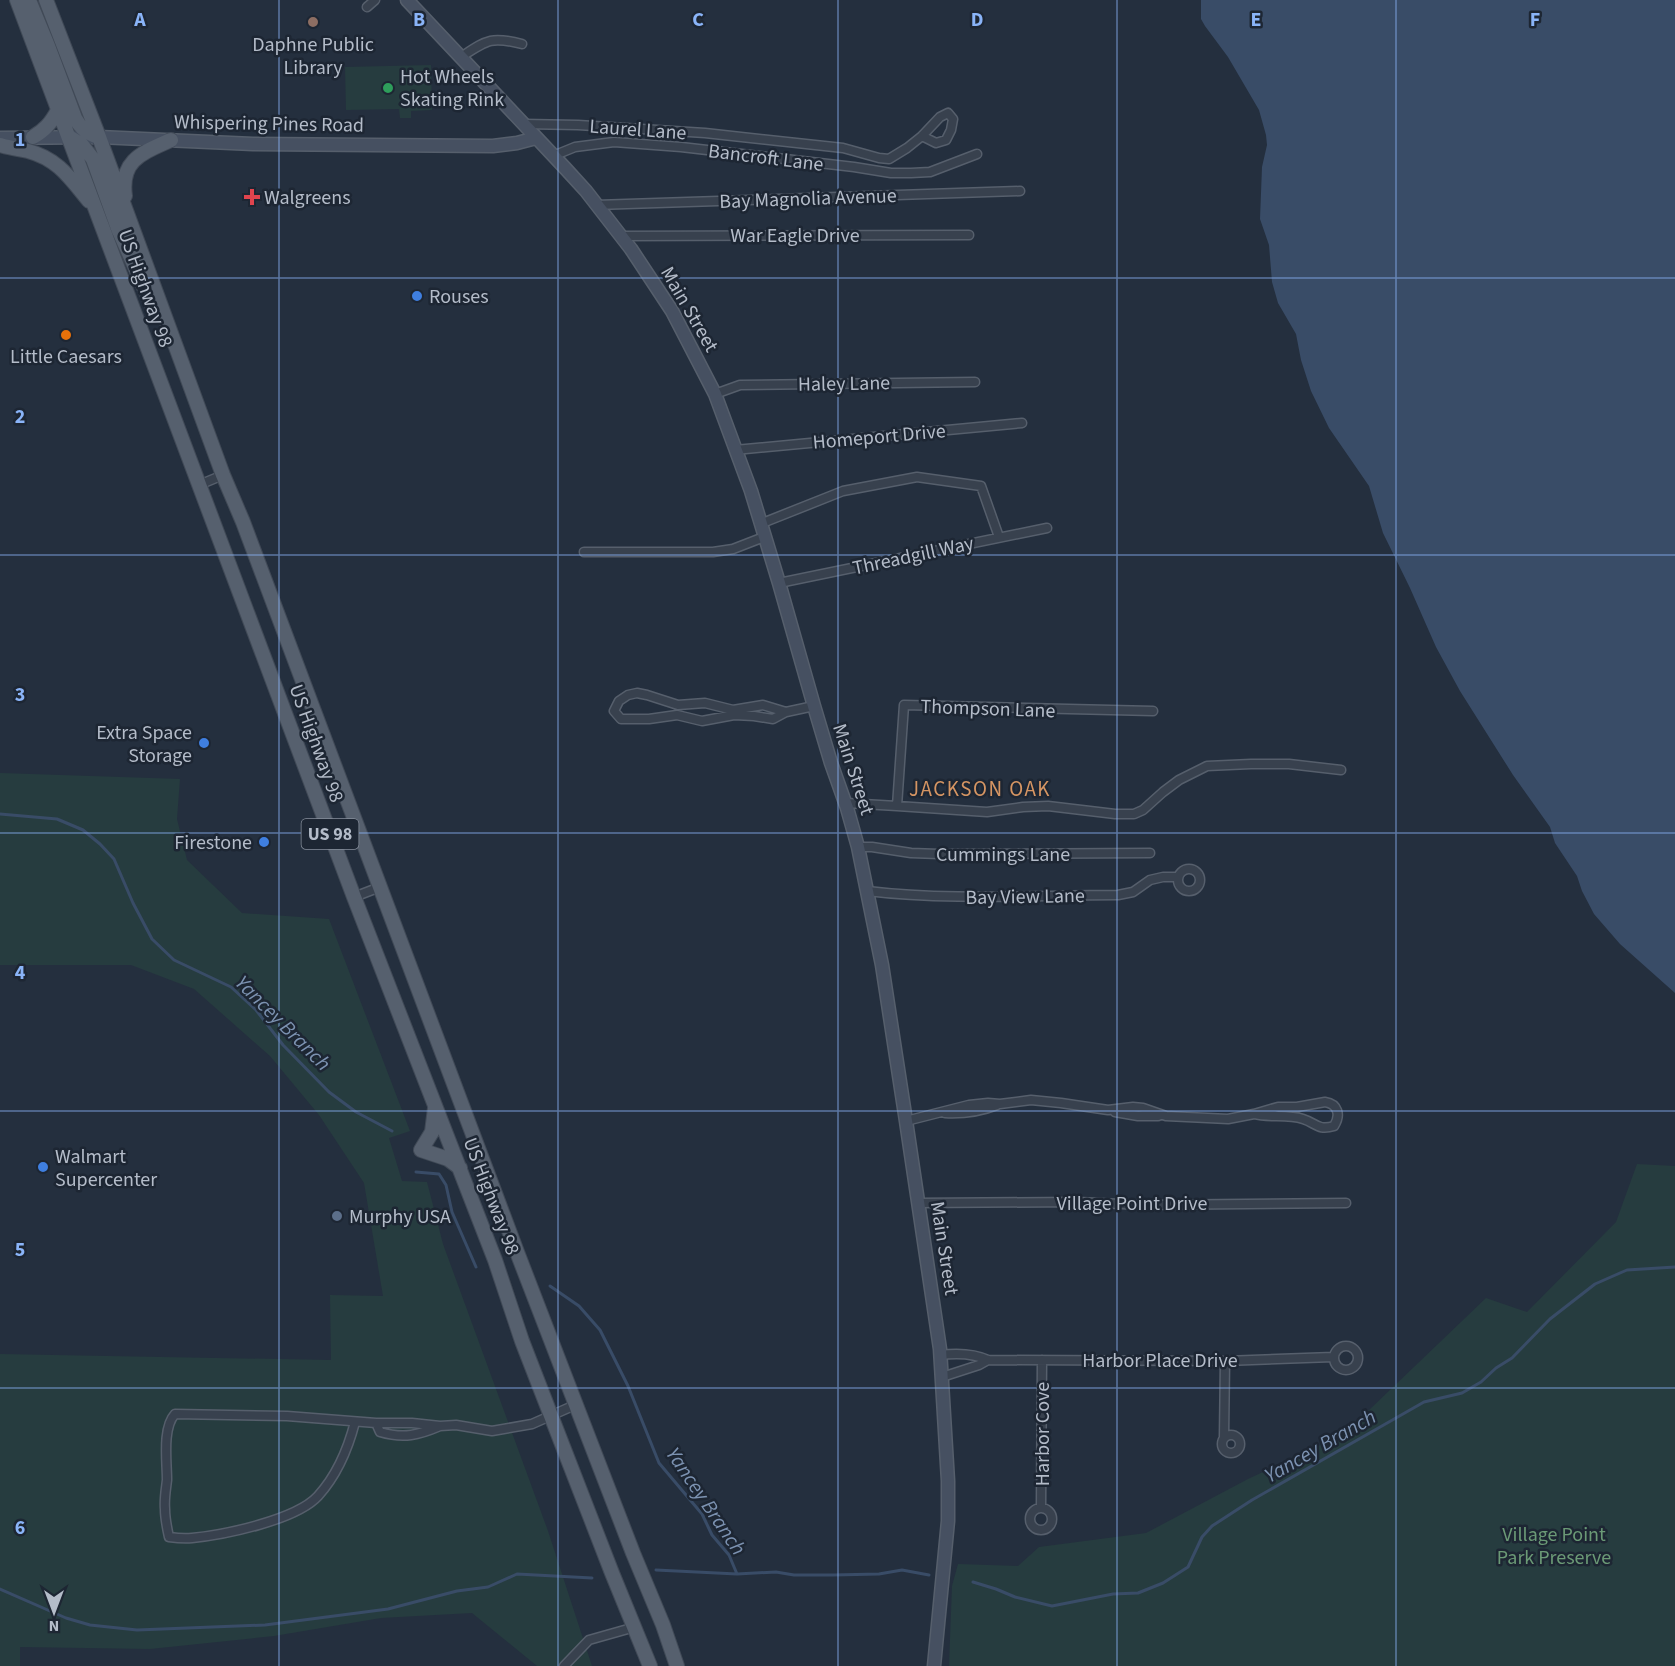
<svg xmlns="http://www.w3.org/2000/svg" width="1675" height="1666" font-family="'Source Sans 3',sans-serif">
	<rect width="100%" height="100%" fill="#242f3e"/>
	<path fill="#263c3f" d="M 431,65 L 432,110 L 411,111 L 411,118 L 400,118 L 399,109 L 346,110 L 345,67 Z
		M 0,773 L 180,779 L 177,819 L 187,860 L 242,913 L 329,919 L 410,1131 L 389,1138 L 402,1181 L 427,1182 L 443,1244 L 548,1531 L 592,1666 L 537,1666 L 472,1613 L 381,1618 L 274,1636 L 150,1649 L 20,1647 L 20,1666 L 0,1666 L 0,1354 L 331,1360 L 330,1295 L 383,1296 L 364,1183 L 319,1115 L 270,1056 L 194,989 L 131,965 L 0,965 Z
		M 1637,1164 L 1675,1166 L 1675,1666 L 949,1666 L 952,1586 L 958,1564 L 1018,1566 L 1039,1547 L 1146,1533 L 1248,1479 L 1344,1434 L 1486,1298 L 1527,1312 L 1616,1222 Z"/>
	<path fill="#394c67" d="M 1201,0 L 1675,0 L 1675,993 L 1620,944 L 1594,914 L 1582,891 L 1577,876 L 1555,843 L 1550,827 L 1513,775 L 1460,691 L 1436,647 L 1410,588 L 1383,533 L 1369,486 L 1329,428 L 1311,391 L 1301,360 L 1296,334 L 1278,303 L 1272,282 L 1269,245 L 1260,219 L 1262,167 L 1267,145 L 1266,135 L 1259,110 L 1228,57 L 1205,26 L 1201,19 Z"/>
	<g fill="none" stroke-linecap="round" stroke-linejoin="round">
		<path stroke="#394c67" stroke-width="3" d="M 0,814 L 57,819 L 83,830 L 100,844 L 114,859 L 133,903 L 152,939 L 174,960 L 231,987 L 256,1010 L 283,1045 L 329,1092 L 356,1112 L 392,1131
			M 416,1172 L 439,1174 L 446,1185 L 452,1212 L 476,1267
			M 550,1286 L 579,1306 L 600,1330 L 628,1386 L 659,1463 L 702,1514 L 712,1535 L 729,1555 L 737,1574 L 776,1572 L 794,1575 L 833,1575 L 879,1574 L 902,1570 L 929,1575
			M 656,1570 L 737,1574
			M 973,1582 L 996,1589 L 1015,1597 L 1052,1606 L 1113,1594 L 1138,1593 L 1163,1583 L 1188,1567 L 1202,1537 L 1212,1526 L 1252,1500 L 1424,1402 L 1462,1393 L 1481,1382 L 1496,1368 L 1512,1358 L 1550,1319 L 1595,1284 L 1627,1270 L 1675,1267
			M 0,1589 L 66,1618 L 90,1625 L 137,1630 L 265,1625 L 388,1609 L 457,1591 L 488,1587 L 517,1574 L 592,1578"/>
		<defs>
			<path id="street" d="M 367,7 L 375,0
				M 461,57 C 487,40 491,36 522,44
				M 523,124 L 578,125 L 705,133 L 843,148 L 879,158 L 889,159 L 907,148 L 922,136 L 940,117 L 948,113 L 953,119 L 951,130 L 946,140 L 936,143 L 922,136
				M 553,156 L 575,147 L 614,142 L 681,147 L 854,167 L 891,173 L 911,173 L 930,172 L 977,154
				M 596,205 L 1020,191
				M 621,236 L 969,235
				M 715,394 L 740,385 L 975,382
				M 735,450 L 1022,423
				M 199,485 L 223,475
				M 760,524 L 843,491 L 917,477 L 981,486 L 999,537
				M 584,552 L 713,552 L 733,549 L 764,537
				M 779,583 L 1047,528
				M 786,712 L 763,705 L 733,710 L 705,703 L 678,705 L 647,695 L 637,693 L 628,695 L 619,701 L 614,711 L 621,719 L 649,719 L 677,715 L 702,721 L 734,715 L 754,716 L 773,719 L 786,712 L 814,706
				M 846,803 L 897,806 L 904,705 L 1153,711
				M 897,806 L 987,812 L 1023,807 L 1048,806 L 1115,814 L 1134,814 L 1143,810 L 1163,792 L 1179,780 L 1207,766 L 1251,764 L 1289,764 L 1341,770
				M 858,847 L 872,847 L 911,853 L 939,854 L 1150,853
				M1178 880a11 11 0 1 1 22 0a11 11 0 1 1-22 0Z
				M 867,891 C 950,901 1035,895 1118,895 L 1133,892 L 1150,880 L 1163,877 L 1178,877
				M 354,897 L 380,887
				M 1325,1102 C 1338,1104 1341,1115 1334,1126 C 1318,1131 1316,1123 1303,1119 C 1287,1114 1269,1118 1254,1114 L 1278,1107 L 1297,1107 Z
				M 1115,1112 L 1138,1116 L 1158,1116
				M 945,1113 C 964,1114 979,1112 997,1105
				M 906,1121 L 969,1105 L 988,1103 L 1000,1104 L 1031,1100 L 1061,1103 L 1108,1110 L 1133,1107 L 1143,1108 L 1166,1116 L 1228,1119 L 1254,1114
				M 918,1203 L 1077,1202 L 1143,1205 L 1346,1203
				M1334 1358a12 12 0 1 1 24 0a12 12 0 1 1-24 0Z
				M 940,1355 C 956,1353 973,1353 988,1360 L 1225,1361 L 1333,1357
				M 942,1377 L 979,1365 L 988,1360
				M 355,1422 C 348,1449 337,1475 318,1496 C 296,1520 224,1535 192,1538 C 184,1539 176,1538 169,1537 C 167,1528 165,1518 165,1509 C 164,1499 166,1489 167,1480 C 167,1462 162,1428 175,1414 L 287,1416 L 376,1423
				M 376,1423 L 412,1423 L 440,1426 C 419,1435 404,1439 380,1432 Z
				M 440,1426 L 456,1425 L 492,1431 L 532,1424 L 575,1405
				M1222 1444a9 9 0 1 1 18 0a9 9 0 1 1-18 0Z
				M 1224,1438 L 1225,1361
				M 1041,1508 L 1042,1360
				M1030 1519a11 11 0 1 1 22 0a11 11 0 1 1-22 0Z
				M 564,1666 L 589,1640 L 635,1627"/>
			<path id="secondary" d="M 407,0 L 565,168 L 586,191 L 631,249 L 672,311 L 715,394 L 751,491 L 779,583 L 814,706 L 831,763 L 847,808 L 858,847 L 882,965 L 906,1121 L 940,1349 L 948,1481 L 948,1521 L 934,1666
				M 0,138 L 99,137 L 253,144 L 493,146 L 517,143 L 536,138"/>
			<path id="primary" d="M 17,0 L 354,897 L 495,1260 L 522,1341 L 612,1573 L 650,1666
				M 29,0 L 48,46 L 75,118 C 81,129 87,133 99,137
				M 46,0 L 99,137 L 223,475 L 243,522 L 517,1252 L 633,1553 L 663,1625 L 677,1666
				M 33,137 C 45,130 51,123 58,110
				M 69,137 L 82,145 L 93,159 L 119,231 L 155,312
				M 0,145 C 9,148 19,149 28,151 C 58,159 70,178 89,201
				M 125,196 C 120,160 142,153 171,140
				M 435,1108 L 432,1132 L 421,1150 L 448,1159 L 460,1168"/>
		</defs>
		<use href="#street" stroke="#565f6c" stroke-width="11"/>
		<use href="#secondary" stroke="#565f6c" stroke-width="15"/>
		<use href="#primary" stroke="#414a57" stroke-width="16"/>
		<use href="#street" stroke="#38414e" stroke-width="8"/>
		<use href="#secondary" stroke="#465061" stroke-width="12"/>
		<use href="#primary" stroke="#56606e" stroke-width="14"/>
	</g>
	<path fill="none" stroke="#8ab4f8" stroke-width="1.5" stroke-opacity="0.55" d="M 279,0 L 279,1666M 558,0 L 558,1666M 838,0 L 838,1666M 1117,0 L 1117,1666M 1396,0 L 1396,1666M 0,278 L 1675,278M 0,555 L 1675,555M 0,833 L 1675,833M 0,1111 L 1675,1111M 0,1388 L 1675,1388"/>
	<circle fill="#8d6e63" stroke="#1d2633" stroke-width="2" cx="313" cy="22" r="6"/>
	<circle fill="#2e9e5b" stroke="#1d2633" stroke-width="2" cx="388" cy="88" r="6"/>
	<path fill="#e0444e" stroke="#1d2633" stroke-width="2" d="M249 188h6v6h6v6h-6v6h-6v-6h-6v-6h6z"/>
	<g fill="#3f7fe0" stroke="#1d2633" stroke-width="2">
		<circle cx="417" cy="296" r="6"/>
		<circle cx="204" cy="743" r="6"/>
		<circle cx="264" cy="842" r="6"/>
		<circle cx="43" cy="1167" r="6"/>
	</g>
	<circle fill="#e8710a" stroke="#1d2633" stroke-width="2" cx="66" cy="335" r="6"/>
	<circle fill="#5c6f8a" stroke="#1d2633" stroke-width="2" cx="337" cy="1216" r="6"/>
	<g text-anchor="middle" stroke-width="5" stroke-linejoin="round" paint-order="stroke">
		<rect fill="#1d2633" stroke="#878f9c" stroke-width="1.5" x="301.5" y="819" width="57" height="30" rx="4.5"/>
		<g font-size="18" font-weight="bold" fill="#b4bcc9">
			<text x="330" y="840">US 98</text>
		</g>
		<g font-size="20" fill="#b4bcc9" stroke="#1d2633" text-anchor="start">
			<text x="313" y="51" text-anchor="middle">Daphne Public<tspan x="313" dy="23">Library</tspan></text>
			<text x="400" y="83">Hot Wheels<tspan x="400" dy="23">Skating Rink</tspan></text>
			<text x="264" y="204">Walgreens</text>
			<text x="429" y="303">Rouses</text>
			<text x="66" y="363" text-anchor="middle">Little Caesars</text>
			<text x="192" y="739" text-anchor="end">Extra Space<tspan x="192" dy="23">Storage</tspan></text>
			<text x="252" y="849" text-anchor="end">Firestone</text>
			<text x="55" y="1163">Walmart<tspan x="55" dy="23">Supercenter</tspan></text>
			<text x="349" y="1223">Murphy USA</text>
		</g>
		<g font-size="20" fill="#b4bcc9" stroke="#1d2633">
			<text transform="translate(269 123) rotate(1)" y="7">Whispering Pines Road</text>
			<text transform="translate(638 129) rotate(4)" y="7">Laurel Lane</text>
			<text transform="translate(766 157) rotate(7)" y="7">Bancroft Lane</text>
			<text transform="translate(808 198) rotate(-2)" y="7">Bay Magnolia Avenue</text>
			<text x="795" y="242">War Eagle Drive</text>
			<text transform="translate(146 288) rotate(70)" y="7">US Highway 98</text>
			<text transform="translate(690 309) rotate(60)" y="7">Main Street</text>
			<text transform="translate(844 383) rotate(-1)" y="7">Haley Lane</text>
			<text transform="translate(879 436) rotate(-5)" y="7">Homeport Drive</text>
			<text transform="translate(913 555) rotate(-12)" y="7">Threadgill Way</text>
			<text transform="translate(988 708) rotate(2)" y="7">Thompson Lane</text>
			<text transform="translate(317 743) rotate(70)" y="7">US Highway 98</text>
			<text transform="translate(854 769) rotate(72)" y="7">Main Street</text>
			<text x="1003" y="861">Cummings Lane</text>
			<text transform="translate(1025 896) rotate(-1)" y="7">Bay View Lane</text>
			<text transform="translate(492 1196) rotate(69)" y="7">US Highway 98</text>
			<text x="1132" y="1210">Village Point Drive</text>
			<text transform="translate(945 1248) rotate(81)" y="7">Main Street</text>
			<text x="1160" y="1367">Harbor Place Drive</text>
			<text transform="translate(1042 1434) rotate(-90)" y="7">Harbor Cove</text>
		</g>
		<g font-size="20" fill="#6b9a76" stroke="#1d2633">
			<text x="1554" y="1541">Village Point<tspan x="1554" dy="23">Park Preserve</tspan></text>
		</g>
		<g font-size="21" letter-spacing="1.5" fill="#d59563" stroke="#1d2633">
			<text x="980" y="796">JACKSON OAK</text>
		</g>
		<g font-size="21" font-style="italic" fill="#7c92b1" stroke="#1d2633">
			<text transform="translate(283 1023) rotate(45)" y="7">Yancey Branch</text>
			<text transform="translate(1320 1446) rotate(-30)" y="7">Yancey Branch</text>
			<text transform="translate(706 1501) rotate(56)" y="7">Yancey Branch</text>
		</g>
	</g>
	<g font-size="20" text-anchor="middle" font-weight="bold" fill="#8ab4f8" stroke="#1d2633" stroke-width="5" stroke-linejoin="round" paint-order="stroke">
		<text x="140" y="26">A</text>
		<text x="419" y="26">B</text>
		<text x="698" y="26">C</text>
		<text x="977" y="26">D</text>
		<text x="1256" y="26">E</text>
		<text x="1535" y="26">F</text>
		<text x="20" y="146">1</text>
		<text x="20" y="423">2</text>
		<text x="20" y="701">3</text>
		<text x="20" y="979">4</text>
		<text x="20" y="1256">5</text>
		<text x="20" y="1534">6</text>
	</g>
	<g transform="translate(54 1612) rotate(180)" stroke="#1d2633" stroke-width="4.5" paint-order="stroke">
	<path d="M0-4.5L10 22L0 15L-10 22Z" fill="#b4bcc9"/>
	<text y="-9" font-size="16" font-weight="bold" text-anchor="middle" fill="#b4bcc9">N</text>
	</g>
</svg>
